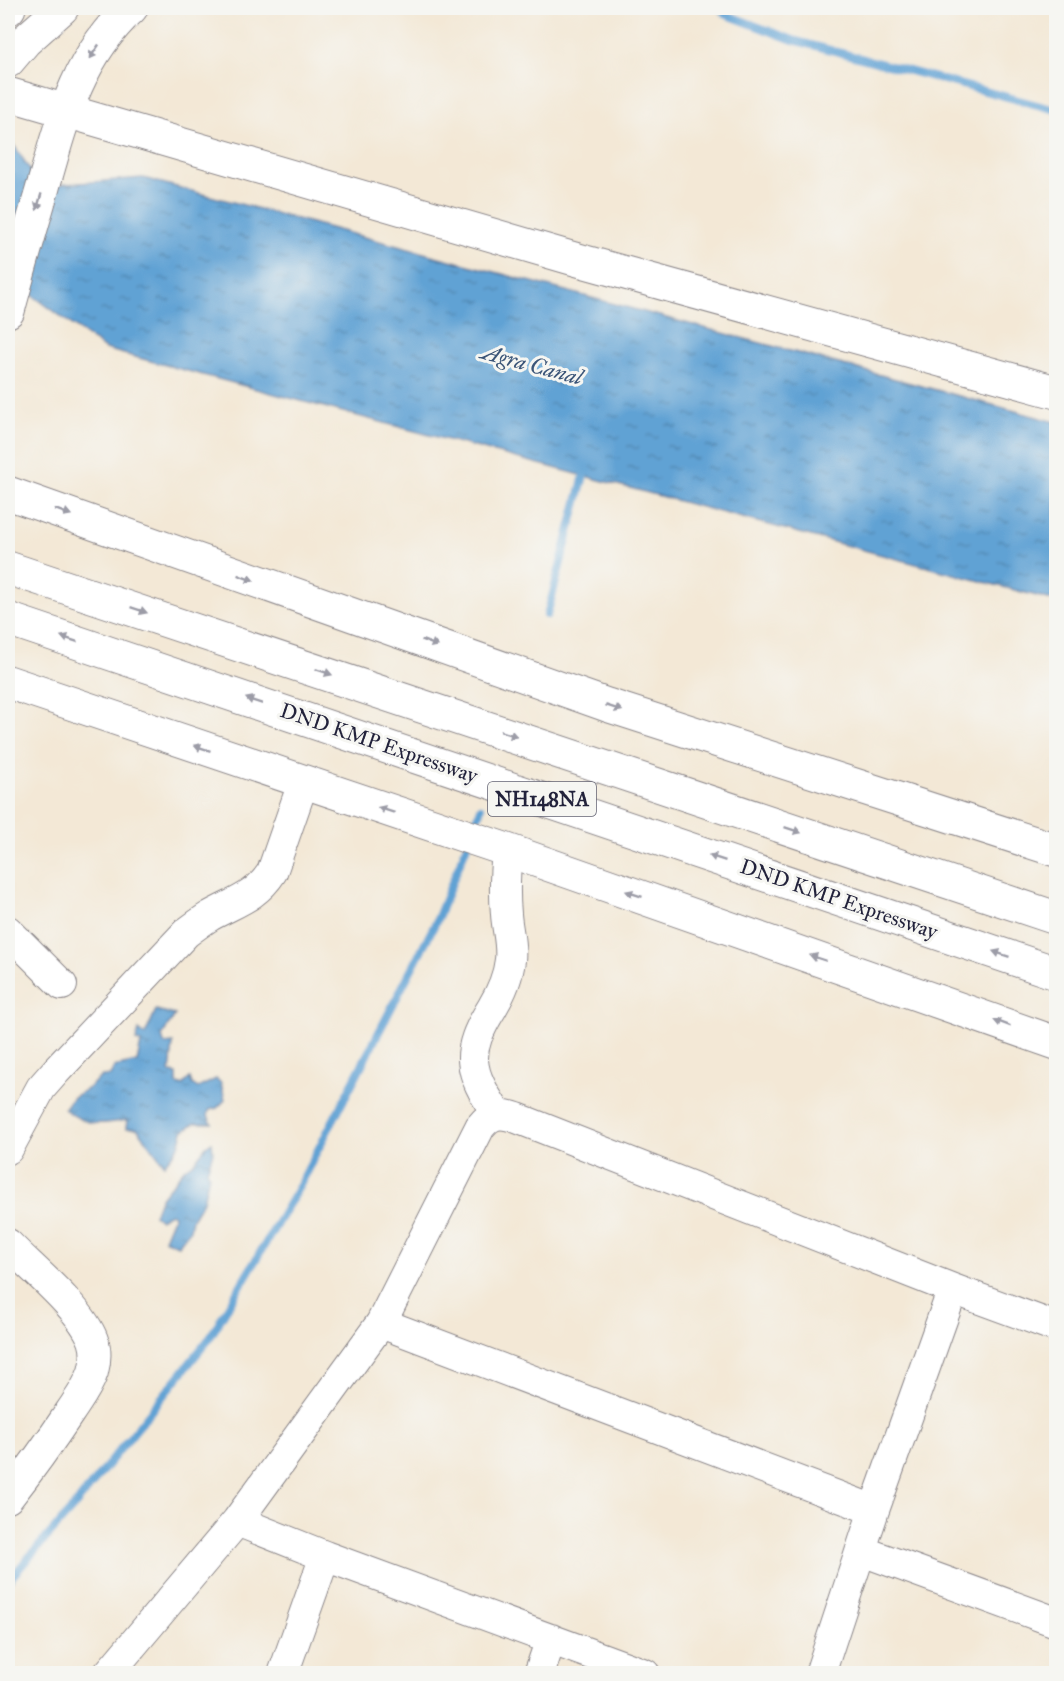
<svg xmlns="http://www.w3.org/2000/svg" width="1064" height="1681" font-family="'IM FELL Great Primer',serif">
	<defs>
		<pattern id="water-ripples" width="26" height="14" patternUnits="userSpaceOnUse" patternTransform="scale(1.5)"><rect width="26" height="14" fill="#60a2d4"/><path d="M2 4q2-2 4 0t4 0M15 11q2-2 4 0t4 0" fill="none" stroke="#4f84ad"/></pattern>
	</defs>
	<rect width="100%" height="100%" fill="#f6f6f2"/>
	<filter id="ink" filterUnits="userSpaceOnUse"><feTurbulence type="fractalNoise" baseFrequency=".0167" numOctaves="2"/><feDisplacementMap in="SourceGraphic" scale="12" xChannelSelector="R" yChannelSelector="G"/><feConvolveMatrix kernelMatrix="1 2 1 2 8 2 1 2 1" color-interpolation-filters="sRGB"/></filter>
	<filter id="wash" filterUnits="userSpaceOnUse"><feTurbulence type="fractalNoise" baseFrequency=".008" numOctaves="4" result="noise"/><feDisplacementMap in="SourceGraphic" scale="24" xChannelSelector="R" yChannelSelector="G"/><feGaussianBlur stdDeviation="1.35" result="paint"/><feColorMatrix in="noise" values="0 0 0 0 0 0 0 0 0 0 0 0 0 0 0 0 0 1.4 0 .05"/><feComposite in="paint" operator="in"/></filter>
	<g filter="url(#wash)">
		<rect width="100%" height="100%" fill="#f3e8d6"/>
		<path fill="url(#water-ripples)" stroke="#416288" stroke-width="1.5" d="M 8,142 L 13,144 L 41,186 L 143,178 L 1056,422 L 1056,601 L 105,349 L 20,286 L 8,289 Z
			M 156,1010 L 175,1015 L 162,1036 L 164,1044 L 173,1043 L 170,1073 L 177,1074 L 177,1084 L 183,1085 L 190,1078 L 192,1084 L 198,1088 L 216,1079 L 221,1083 L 225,1100 L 217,1108 L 209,1110 L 208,1116 L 212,1123 L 195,1123 L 183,1131 L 179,1146 L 164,1164 L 137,1128 L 126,1128 L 127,1120 C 99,1125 88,1127 64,1109 L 73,1097 L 87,1089 L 102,1076 L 110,1076 L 114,1067 L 137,1062 L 141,1043 L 136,1041 L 139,1030 L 145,1035 Z
			M 212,1142 L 213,1152 L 207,1170 L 209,1175 L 203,1201 L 192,1219 L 190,1230 L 178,1245 L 164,1239 L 174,1215 L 170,1213 L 159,1219 L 154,1215 L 160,1199 L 185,1168 L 195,1161 L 206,1146 Z"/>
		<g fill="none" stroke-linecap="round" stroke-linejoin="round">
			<path stroke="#60a2d4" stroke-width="8" d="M 721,8 L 725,14 L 793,40 L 1056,110
				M 547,615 L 586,468
				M 472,831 L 481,808
				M 8,1581 L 72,1509 L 209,1339 L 297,1190 L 436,922 L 468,843"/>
		</g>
	</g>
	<g filter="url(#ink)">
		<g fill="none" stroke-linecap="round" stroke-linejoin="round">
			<defs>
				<path id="minor" d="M 8,931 L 62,985
					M 497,1114 C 468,1070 464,1053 492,1008 C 501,993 508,978 510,960 C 512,944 507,930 506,914 C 504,893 505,871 507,850
					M 8,1149 L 41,1088 L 56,1071 L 186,933 C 194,927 202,921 210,916 C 235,902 256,897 272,872 L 303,783
					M 8,1244 C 32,1269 81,1308 93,1340 C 97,1351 96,1361 93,1372 C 88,1387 78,1400 70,1412 C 50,1442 30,1470 8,1498
					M 381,1323 L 874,1510
					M 237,1521 L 325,1556 L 645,1674
					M 862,1551 L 1056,1622
					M 108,1674 L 237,1521 L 381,1323 L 480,1127 C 491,1113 500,1112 517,1118 L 953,1289 L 1056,1327
					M 283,1674 L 325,1556
					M 539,1674 L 551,1639
					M 820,1674 L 874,1510 L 953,1289"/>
				<path id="tertiary" d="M 8,9 L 9,8
					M 8,61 L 25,41 L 62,8
					M 8,94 L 571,258 L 1056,392
					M 8,311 C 19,270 31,228 43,187 C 62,120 78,56 131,8
					M 8,493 L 607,705 L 1056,850
					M 8,682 L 507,850 L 1056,1043"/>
				<path id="trunk" d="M 8,568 L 1056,918
					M 8,619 L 1056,973"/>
			</defs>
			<use href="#minor" stroke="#8a8588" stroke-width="32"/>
			<use href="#tertiary" stroke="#8a8588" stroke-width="35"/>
			<use href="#trunk" stroke="#8a8588" stroke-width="35"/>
			<use href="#minor" stroke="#fff" stroke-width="30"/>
			<use href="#tertiary" stroke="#fff" stroke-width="33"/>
			<use href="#trunk" stroke="#fff" stroke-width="33"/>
		</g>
		<defs><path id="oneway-solid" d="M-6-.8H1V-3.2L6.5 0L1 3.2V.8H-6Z" transform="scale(1.5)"/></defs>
		<g fill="#9c9ca7">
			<use href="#oneway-solid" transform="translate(94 52) rotate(124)"/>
			<use href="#oneway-solid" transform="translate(39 202) rotate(106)"/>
			<use href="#oneway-solid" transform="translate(63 512) rotate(20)"/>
			<use href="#oneway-solid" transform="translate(246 578) rotate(20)"/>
			<use href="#oneway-solid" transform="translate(139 610) rotate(19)"/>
			<use href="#oneway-solid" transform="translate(69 639) rotate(-161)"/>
			<use href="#oneway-solid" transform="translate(430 643) rotate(20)"/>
			<use href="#oneway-solid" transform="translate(324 672) rotate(19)"/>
			<use href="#oneway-solid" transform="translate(254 701) rotate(-161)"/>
			<use href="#oneway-solid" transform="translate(614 708) rotate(18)"/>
			<use href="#oneway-solid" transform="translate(509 734) rotate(19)"/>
			<use href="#oneway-solid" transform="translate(202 748) rotate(-161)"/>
			<use href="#oneway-solid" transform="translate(386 810) rotate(-162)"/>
			<use href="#oneway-solid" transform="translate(793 830) rotate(19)"/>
			<use href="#oneway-solid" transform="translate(717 858) rotate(-161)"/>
			<use href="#oneway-solid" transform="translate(634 894) rotate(-161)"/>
			<use href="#oneway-solid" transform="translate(1001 954) rotate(-161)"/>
			<use href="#oneway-solid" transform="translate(818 958) rotate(-161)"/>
			<use href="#oneway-solid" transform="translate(1002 1023) rotate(-160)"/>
		</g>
	</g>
	<g text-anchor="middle" stroke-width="6" stroke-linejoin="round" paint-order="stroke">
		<rect fill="#f6f6f2" stroke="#626272" stroke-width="1.5" x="488" y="782" width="108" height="34" rx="4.5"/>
		<g font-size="20" font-weight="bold" fill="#22223b">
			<text x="542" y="806">NH148NA</text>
		</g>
		<g font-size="21" fill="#22223b" stroke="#f6f6f2">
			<text transform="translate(379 743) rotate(19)" y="7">DND KMP Expressway</text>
			<text transform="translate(839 899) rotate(19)" y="7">DND KMP Expressway</text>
		</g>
		<g font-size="22" font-style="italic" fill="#3b5578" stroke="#f6f6f2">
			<text transform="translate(532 364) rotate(15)" y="8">Agra Canal</text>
		</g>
	</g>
	<rect width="1064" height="1681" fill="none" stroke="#f6f6f2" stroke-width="30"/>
</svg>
